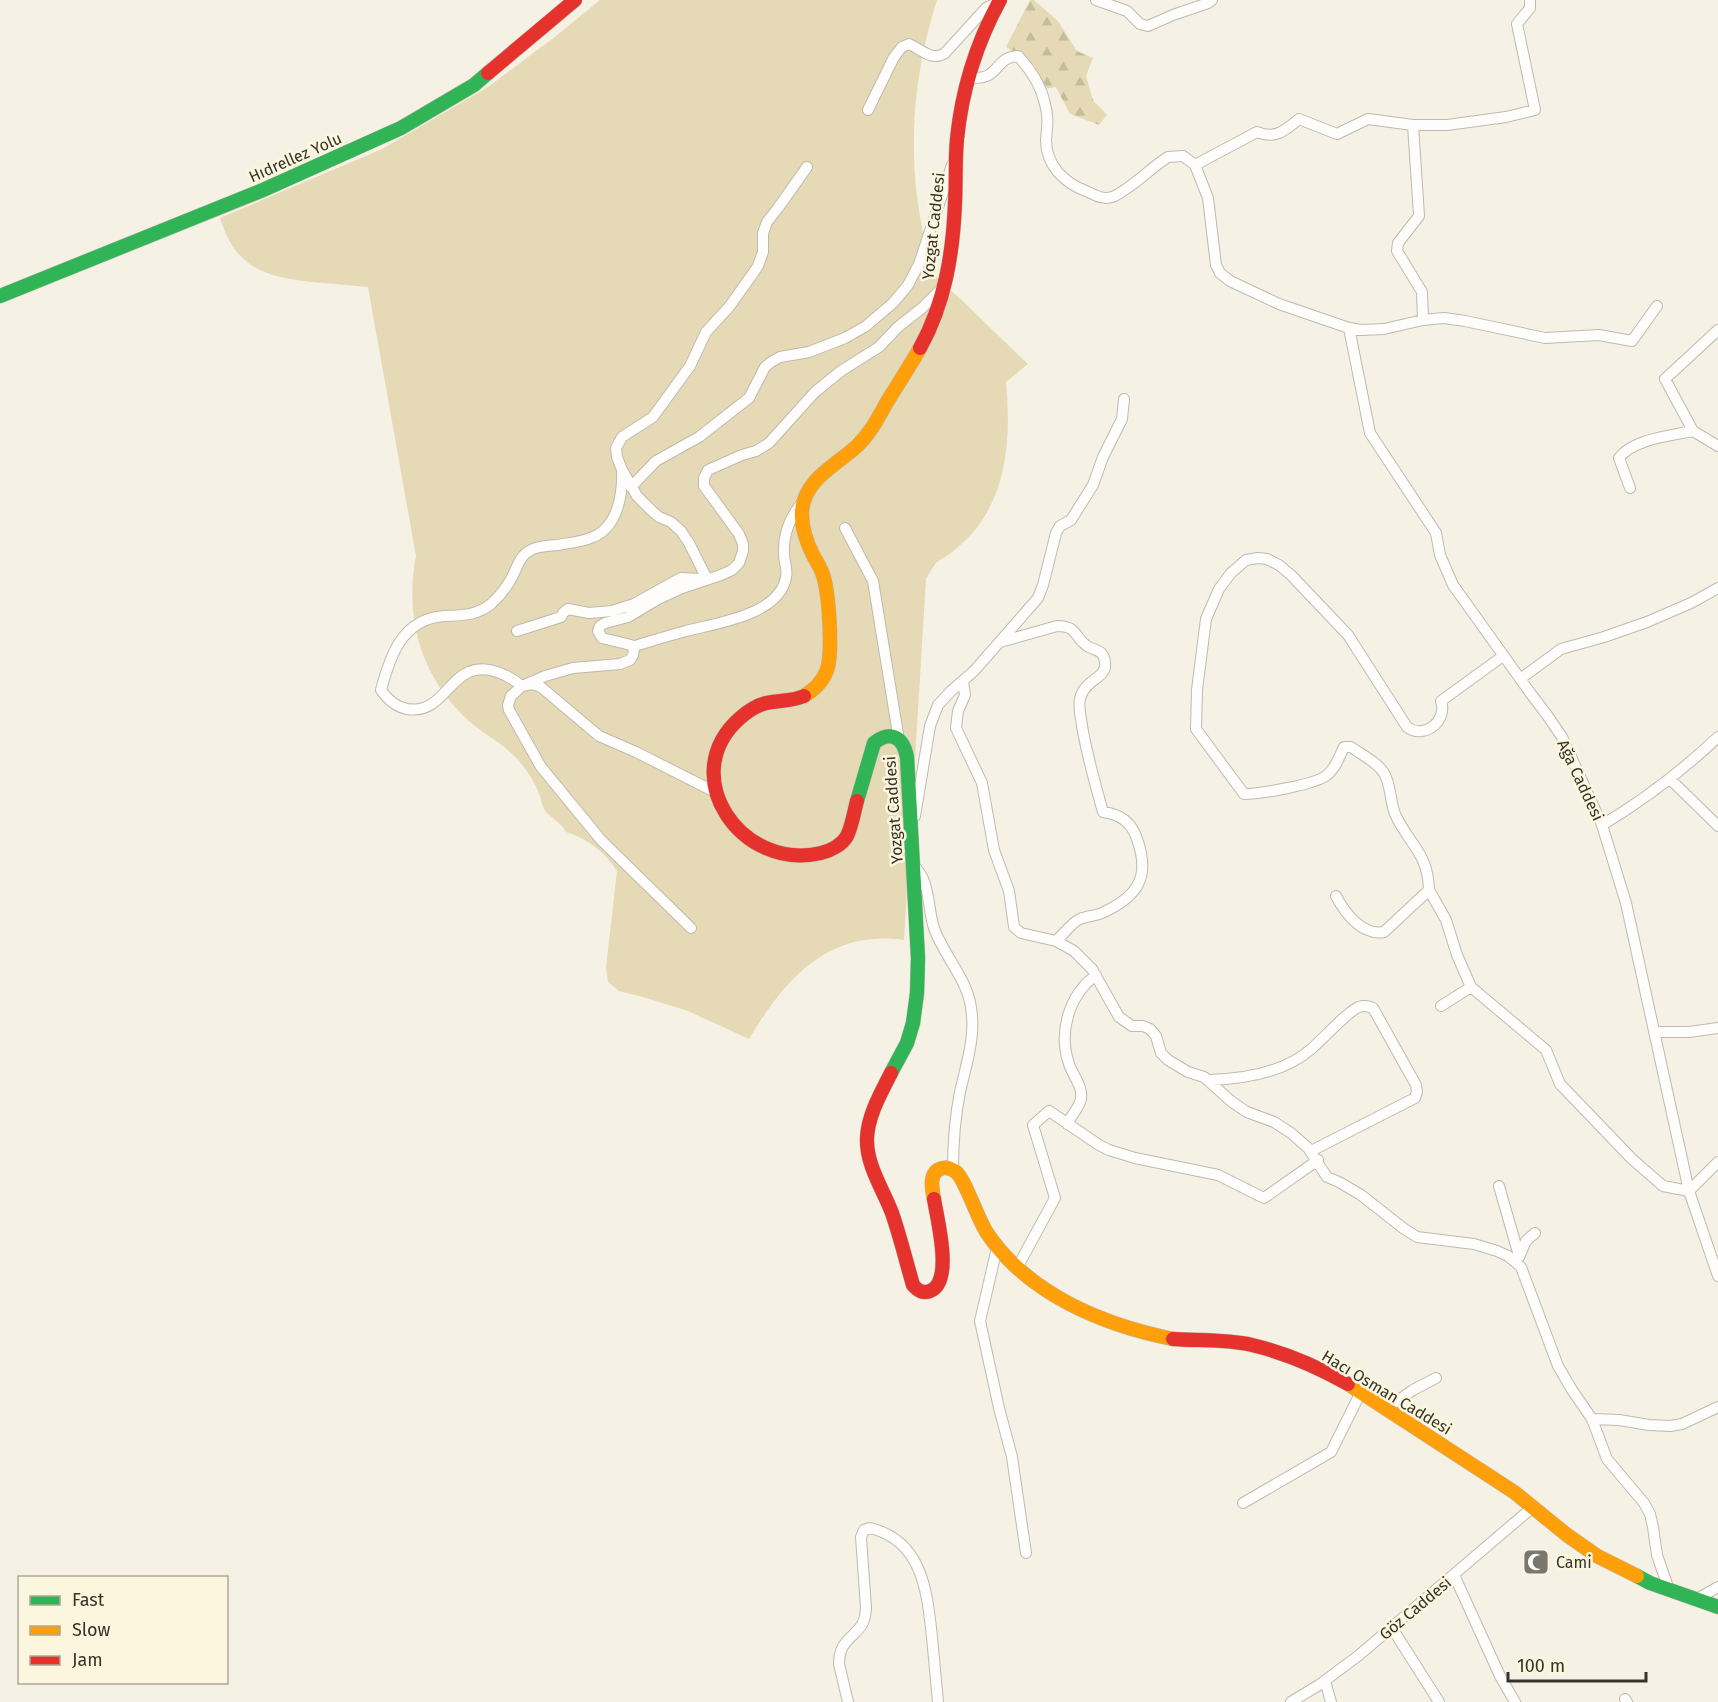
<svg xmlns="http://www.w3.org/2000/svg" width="1718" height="1702" font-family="'Fira Sans',sans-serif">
	<defs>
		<pattern id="forest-firs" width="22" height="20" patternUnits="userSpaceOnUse" patternTransform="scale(1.5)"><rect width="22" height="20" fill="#e5dab5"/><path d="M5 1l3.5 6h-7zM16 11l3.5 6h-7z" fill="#c5bc9c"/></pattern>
	</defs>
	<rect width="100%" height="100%" fill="#f5f2e5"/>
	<path fill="#e5dab5" d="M 600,0 L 937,0 C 912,78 906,160 925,240 C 927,250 929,267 935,275 C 943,285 955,294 965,303 C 986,324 1007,344 1028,364 L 1006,382 C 1011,437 1008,495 969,537 C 962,543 955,550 948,555 C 944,558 939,560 936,563 C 932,568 929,574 926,579 L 904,940 C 828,929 785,979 749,1039 L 688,1011 L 643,997 L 619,991 L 608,982 L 606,967 L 617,871 C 604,851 588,839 566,832 C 561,822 550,818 544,809 C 542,805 541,800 540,796 C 535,783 528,771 519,761 C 504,744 485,735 469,721 C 421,678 404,618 416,556 L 368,287 C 349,285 331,284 312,282 C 264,277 235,267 220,218 L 382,149 L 488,87 L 556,36 Z"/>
	<path fill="url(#forest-firs)" d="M 1030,0 L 1034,0 L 1058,21 L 1077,51 L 1093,58 L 1086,76 L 1093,100 L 1107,115 L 1099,125 L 1070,114 L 1056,87 L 1045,89 L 1034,65 L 1006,47 Z"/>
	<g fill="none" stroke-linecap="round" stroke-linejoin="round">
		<defs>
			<path id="street" d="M 1096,0 L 1127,11 L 1140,24 L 1148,26 L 1173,15 L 1208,3 L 1212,0
				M 968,77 C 1000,83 993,57 1018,56 C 1031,70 1041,85 1045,104 C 1049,118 1047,127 1046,140 C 1046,165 1064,183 1086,191 C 1095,195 1102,200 1112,197 C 1127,192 1153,166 1168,157 L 1183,156 L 1195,165 L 1208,198 L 1216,265 L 1220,273 L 1230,281 L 1279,304 L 1349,328 L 1362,330 L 1384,329 L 1423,320 L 1444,318 L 1465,321 L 1545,338 L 1599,335 L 1632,341 L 1657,306
				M 868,110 L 894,57 L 902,47 L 909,44 C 921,49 932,62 945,53 L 986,8 L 999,2
				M 1195,165 L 1257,132 C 1275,140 1286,130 1299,119 L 1337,134 L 1368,119 L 1413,125
				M 1423,320 L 1422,292 L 1397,251 L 1398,243 L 1419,216 L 1413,125 L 1447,125 L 1506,117 L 1535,110 L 1517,24 L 1530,8 L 1530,0
				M 1349,328 L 1370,433 L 1436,533 L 1440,555 L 1453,585 L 1531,694 L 1547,715 L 1562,737 L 1602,825 L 1626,903 L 1689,1191 L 1718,1276
				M 1693,431 L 1665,379 L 1718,330
				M 622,470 C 623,493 618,527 593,537 C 582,542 569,543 557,545 C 549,546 538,546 531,550 C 519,555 517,569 511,579 C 506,588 499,597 491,604 C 476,616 461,615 444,616 C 402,619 390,656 381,690 C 388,700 396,707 407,709 C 439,714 447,681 469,672 C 487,664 508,675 522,686 L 545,676 L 573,668 L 620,664 L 630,660 L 633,655 L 634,649 L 631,645 L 602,638 L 598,631 L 600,626 L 605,623 L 628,617 L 658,599 L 682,588 L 721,575 L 732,570 L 739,563 L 743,551 L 743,544 L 739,534 L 704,486 L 704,478 L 708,470 L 742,455 L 756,451 L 769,443 L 815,392 L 841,371 L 879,347 L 898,327 L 922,308 L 942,288
				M 631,487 L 656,461 L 699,437 L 749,398 L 765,367 L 771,362 L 780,357 L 809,352 L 845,338 L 866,326 L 893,303 L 908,285 L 919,264 L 952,165
				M 1630,488 L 1619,458 C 1633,439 1670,436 1693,431 L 1718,446
				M 845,528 L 873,581 L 899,740
				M 707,579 L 689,543 L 681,531 L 671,522 L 659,517 L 651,510 L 637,496 L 622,470 L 617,457 L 616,448 L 622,437 L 653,417 L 690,366 L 706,332 L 729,307 L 754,272 L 758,266 L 763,252 L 763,233 L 767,222 L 778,208 L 807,167
				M 517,631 L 561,617 L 563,613 L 568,609 L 589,613 L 612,611 L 634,604 L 681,578 L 701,579
				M 1000,642 L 1057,626 C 1078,626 1074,637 1087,646 C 1095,651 1104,649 1105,663 C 1107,679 1084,679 1080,699 C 1078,708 1081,717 1082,726 C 1087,756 1095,783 1103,812 C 1120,814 1132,823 1137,839 C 1151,878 1137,897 1102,913 C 1095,916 1087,916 1080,919 C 1071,923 1063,935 1056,941
				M 632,647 C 650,641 668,636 686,631 C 716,623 780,615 786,577 C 788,570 784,562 784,554 C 783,535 790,517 802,503
				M 1520,679 L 1561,649 L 1604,637 L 1647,622 L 1691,603 L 1718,588
				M 963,681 L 965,695 L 958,711 L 956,728 L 982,783 L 994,850 L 1009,891 L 1014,927 L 1021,933 L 1056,941 L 1074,951 L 1092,969 L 1119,1017 L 1132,1026 L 1143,1026 L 1150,1029 L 1156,1036 L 1161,1053 L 1168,1060 L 1188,1072 L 1204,1077 L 1232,1102 L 1247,1112 L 1274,1122 L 1291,1133 L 1308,1148 L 1327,1177 L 1339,1182 L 1361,1195 L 1403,1228 L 1417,1237 L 1474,1244 L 1497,1251 L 1508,1256 L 1521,1267 L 1558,1366 L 1572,1390 L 1592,1419 L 1607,1459 L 1644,1503 L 1650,1514 L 1653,1527 L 1657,1555 L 1669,1590
				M 1670,779 L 1718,826
				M 915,816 L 930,726 L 938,705 L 951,691 L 974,671 L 1038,598 L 1043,585 L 1056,533 L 1060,526 L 1071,520 L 1093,485 L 1103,457 L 1122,419 L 1124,399
				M 1602,825 C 1644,800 1682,771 1718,737
				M 913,865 C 931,881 927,907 934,928 C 943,954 964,975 970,1002 C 977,1033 967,1061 960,1092 C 955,1117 953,1143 953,1169
				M 1429,890 C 1428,852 1409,845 1395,814 C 1390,801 1391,785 1384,773 C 1377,762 1362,755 1351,747 L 1344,747 C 1339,757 1336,768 1327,775 C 1315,785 1259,794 1244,794 L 1196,729 L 1197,690 L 1206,619 L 1219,589 L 1231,573 L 1246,560 L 1258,558 L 1267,559 L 1279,565 L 1291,575 L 1348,635 L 1407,727 C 1424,740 1448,721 1441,701 L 1503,656
				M 1336,896 C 1345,913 1362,936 1384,932 L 1429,890 L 1446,920 L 1457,955 L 1471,987 L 1546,1050 L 1560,1084 L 1632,1159 L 1663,1186 L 1689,1191 L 1718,1162
				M 691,928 L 601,840 L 541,767 L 509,710 L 508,705 L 511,696 L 522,686 L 532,684 L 541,687 L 599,736 L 636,752 L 717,793
				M 1441,1006 L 1471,987
				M 1654,1032 L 1689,1032 L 1718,1028
				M 1209,1080 C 1242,1079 1283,1073 1310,1050 C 1321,1041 1349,1010 1359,1007 C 1364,1005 1368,1006 1373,1008 L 1416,1085 L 1417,1092 L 1415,1098 L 1311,1151
				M 1067,1124 C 1071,1116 1079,1108 1081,1099 C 1083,1086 1073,1076 1069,1064 C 1058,1032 1069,995 1096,975
				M 1499,1186 L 1519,1256
				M 997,1248 L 980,1321 L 999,1408 L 1012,1457 L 1026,1553
				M 1519,1257 L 1526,1241 L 1535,1233
				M 1017,1268 L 1055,1198 L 1033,1125 L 1049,1111 L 1099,1145 L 1109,1150 L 1135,1158 L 1218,1175 L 1264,1198 L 1318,1160
				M 1387,1408 L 1413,1390 L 1436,1378
				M 1592,1419 L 1619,1420 L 1649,1425 L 1670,1426 L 1682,1424 L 1718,1407
				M 1243,1503 L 1331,1452 L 1361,1392
				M 1454,1575 L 1500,1676 L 1515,1702
				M 1697,1599 L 1718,1587
				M 1392,1628 L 1439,1702
				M 1325,1681 L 1331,1702
				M 1625,1699 L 1627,1702
				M 848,1702 L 839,1664 C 839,1656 841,1647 847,1641 C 858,1629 865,1627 866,1608 L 861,1537 L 864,1530 L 870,1528 C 923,1541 927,1592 932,1637 C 934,1659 936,1680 938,1702
				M 1291,1702 L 1319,1685 L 1358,1656 L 1533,1507"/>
			<path id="fast" d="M 0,296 L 263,190 L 401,128 L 474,85 L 488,73
				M 857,801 L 874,743 C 891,730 903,737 907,757 L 918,958 L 917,993 L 913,1023 L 907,1043 L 891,1073
				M 1637,1576 L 1650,1583 L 1718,1607"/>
			<path id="slow" d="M 804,696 C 814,690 823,681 827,670 C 833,653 829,593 823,575 C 821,568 816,561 813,555 C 806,541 801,526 802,511 C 804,480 836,465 856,447 C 870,434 878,418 887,402 C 898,384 910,366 920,348
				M 934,1199 C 932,1189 928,1171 943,1168 C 948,1167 952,1169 956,1172 C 965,1179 978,1220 987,1233 C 1028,1294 1103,1325 1173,1339
				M 1348,1384 L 1514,1492 L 1567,1535 L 1597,1556 L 1637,1576"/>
			<path id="jam" d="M 488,73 L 575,0
				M 920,348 C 945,303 953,253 955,203 C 956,181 955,160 957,139 C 962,89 976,44 1000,0
				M 804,696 C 793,701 783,700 772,702 C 760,703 749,710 740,718 C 675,775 741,872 821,853 C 830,851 842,845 847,836 C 852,826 854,812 857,801
				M 891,1073 C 881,1093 868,1115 867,1138 C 866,1165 883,1189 892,1213 C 900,1236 906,1261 913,1285 C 917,1290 923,1294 930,1291 C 954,1282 937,1219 934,1199
				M 1173,1339 C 1199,1341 1226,1339 1252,1345 C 1286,1353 1318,1367 1348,1384"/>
		</defs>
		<use href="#street" stroke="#bdbab0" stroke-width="12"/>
		<use href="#fast" stroke="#bdbab0" stroke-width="15"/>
		<use href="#slow" stroke="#bdbab0" stroke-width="15"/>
		<use href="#jam" stroke="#bdbab0" stroke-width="15"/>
		<use href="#street" stroke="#fefdfb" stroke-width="10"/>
		<use href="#fast" stroke="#30b455" stroke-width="14"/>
		<use href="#slow" stroke="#ff9f0a" stroke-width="14"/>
		<use href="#jam" stroke="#e5322d" stroke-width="14"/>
	</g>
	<defs>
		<symbol id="mosque-square" viewBox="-11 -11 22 22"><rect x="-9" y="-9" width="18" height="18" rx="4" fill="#79766b" stroke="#fcf6de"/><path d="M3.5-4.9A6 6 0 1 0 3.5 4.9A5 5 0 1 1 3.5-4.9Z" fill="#fff"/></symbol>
	</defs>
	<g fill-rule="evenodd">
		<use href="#mosque-square" x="1521" y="1547" width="30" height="30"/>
	</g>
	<g text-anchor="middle" stroke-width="5" stroke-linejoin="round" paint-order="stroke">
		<g font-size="16" fill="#36332a" stroke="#fcf6de">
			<text transform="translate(295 157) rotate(-24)" y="6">Hıdrellez Yolu</text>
			<text transform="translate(933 226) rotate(-84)" y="6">Yozgat Caddesi</text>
			<text transform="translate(1581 780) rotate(65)" y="6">Ağa Caddesi</text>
			<text transform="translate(893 810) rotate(-94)" y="6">Yozgat Caddesi</text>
			<text transform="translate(1387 1392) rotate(31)" y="6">Hacı Osman Caddesi</text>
			<text transform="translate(1415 1608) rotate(-40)" y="6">Göz Caddesi</text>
		</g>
		<g font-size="16" fill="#36332a" stroke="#fcf6de" text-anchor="start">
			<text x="1556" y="1568">Cami</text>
		</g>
	</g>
	<rect x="18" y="1576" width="210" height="108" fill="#fcf6de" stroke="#ada896" stroke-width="1.5"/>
	<rect x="30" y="1596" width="30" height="9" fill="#30b455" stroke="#ada896" stroke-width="1.5"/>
	<text x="72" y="1606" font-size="18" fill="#36332a">Fast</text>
	<rect x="30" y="1626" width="30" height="9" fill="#ff9f0a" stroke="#ada896" stroke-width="1.5"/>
	<text x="72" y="1636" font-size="18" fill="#36332a">Slow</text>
	<rect x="30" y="1656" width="30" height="9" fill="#e5322d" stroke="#ada896" stroke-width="1.5"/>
	<text x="72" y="1666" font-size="18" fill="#36332a">Jam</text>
	<path d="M1508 1672v9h138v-9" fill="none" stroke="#36332a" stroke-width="3"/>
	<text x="1517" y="1672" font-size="18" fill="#36332a" stroke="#fcf6de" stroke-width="4.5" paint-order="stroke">100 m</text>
</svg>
